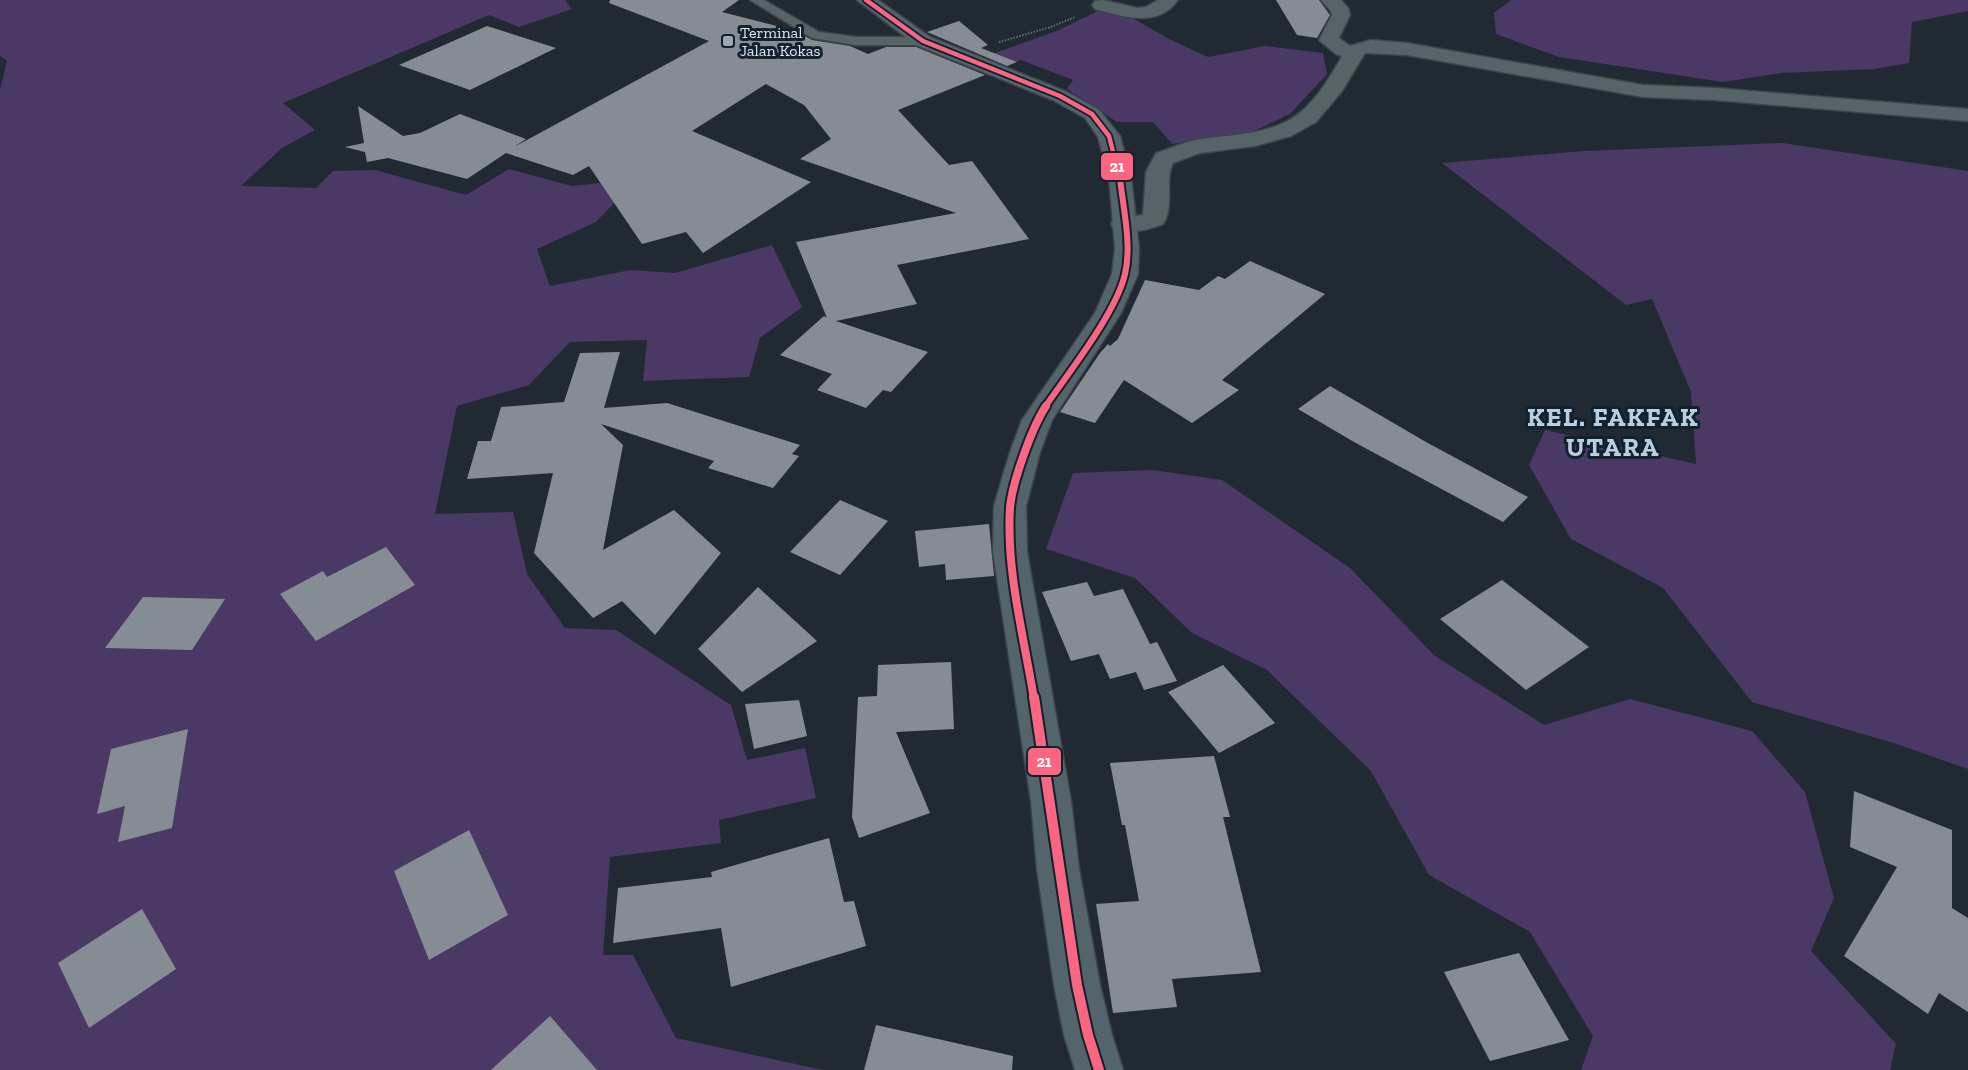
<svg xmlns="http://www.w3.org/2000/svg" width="1968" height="1070" font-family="'Zilla Slab',serif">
	<rect width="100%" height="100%" fill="#212a32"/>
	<path fill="#4a3865" d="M 0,0 L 565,0 L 572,9 L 519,27 L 489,15 L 283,103 L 315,130 L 282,148 L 241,186 L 316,188 L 333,171 L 375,170 L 466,195 L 509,169 L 572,186 L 637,179 L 596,222 L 537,249 L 550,286 L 630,270 L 675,273 L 772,245 L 802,307 L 760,338 L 749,377 L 643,381 L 647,340 L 570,342 L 529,385 L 457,406 L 435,514 L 513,512 L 527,574 L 565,628 L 616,630 L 731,705 L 747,760 L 805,748 L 816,798 L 719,820 L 721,843 L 610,857 L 603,955 L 633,955 L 676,1038 L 823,1070 L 0,1070 L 0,90 L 7,61 L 0,56 Z
		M 1511,0 L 1968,0 L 1968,11 L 1912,22 L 1909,63 L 1874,69 L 1781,73 L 1723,82 L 1559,57 L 1496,34 L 1494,13 Z
		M 1102,9 L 1132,18 L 1171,40 L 1208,57 L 1265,46 L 1323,53 L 1327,74 L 1290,114 L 1250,133 L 1172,144 L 1153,122 L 1117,122 L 1067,89 L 1073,80 L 1021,60 L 1008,64 L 987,56 L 1059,30 Z
		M 1783,143 L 1968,171 L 1968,769 L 1894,743 L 1752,702 L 1663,588 L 1571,539 L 1529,465 L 1545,430 L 1696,464 L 1691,392 L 1652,299 L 1626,305 L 1442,163 L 1584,151 Z
		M 1153,470 L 1222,480 L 1350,568 L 1435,656 L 1544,725 L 1630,699 L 1752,731 L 1805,792 L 1834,898 L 1811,951 L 1896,1044 L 1890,1070 L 1581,1070 L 1593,1036 L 1530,932 L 1429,875 L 1371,771 L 1267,670 L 1192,633 L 1135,578 L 1046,549 L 1073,473 Z"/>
	<path fill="#868c94" d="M 610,0 L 739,0 L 722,12 L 796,31 L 812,40 L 850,46 L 868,54 L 886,47 L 916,47 L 985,75 L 898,110 L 949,165 L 972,161 L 1029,239 L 897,265 L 917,304 L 836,321 L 928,352 L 891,392 L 883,390 L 866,408 L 817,390 L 832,374 L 780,355 L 824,316 L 827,318 L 796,242 L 956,213 L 800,159 L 831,139 L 804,105 L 766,84 L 692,131 L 811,182 L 703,253 L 686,232 L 642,244 L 589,166 L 573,175 L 506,153 L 467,179 L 388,158 L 367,162 L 365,152 L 345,147 L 364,143 L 358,106 L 403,136 L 420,133 L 460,114 L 526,139 L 514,147 L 709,41 L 609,3 Z
		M 1276,0 L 1319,0 L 1330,15 L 1317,38 L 1297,35 Z
		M 959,21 L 988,45 L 981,48 L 1017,62 L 1007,66 L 927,32 Z
		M 487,26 L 556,48 L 470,90 L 399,65 Z
		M 1250,261 L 1325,294 L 1222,380 L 1239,390 L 1192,423 L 1124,380 L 1095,423 L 1060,412 L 1100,353 L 1108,344 L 1110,346 L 1118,339 L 1145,280 L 1199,290 L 1218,276 L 1225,279 Z
		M 620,352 L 604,408 L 667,403 L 800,445 L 792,454 L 799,456 L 773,488 L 708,468 L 714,461 L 601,424 L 623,445 L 603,550 L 674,510 L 721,553 L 655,635 L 622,601 L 593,618 L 534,553 L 553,473 L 467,479 L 478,441 L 491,441 L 501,407 L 564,402 L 580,353 Z
		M 1330,386 L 1426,442 L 1528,497 L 1503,522 L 1354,442 L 1298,409 Z
		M 840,500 L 888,521 L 840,575 L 790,552 Z
		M 989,524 L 994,576 L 946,580 L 945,564 L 919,567 L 915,531 Z
		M 386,547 L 415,585 L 316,641 L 280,594 L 323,571 L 327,577 Z
		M 1502,580 L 1589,647 L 1526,690 L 1440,619 Z
		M 1087,582 L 1094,596 L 1123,589 L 1150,644 L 1157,642 L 1177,681 L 1144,690 L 1136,672 L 1110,679 L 1099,654 L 1071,661 L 1042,592 Z
		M 758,587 L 817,641 L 742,692 L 698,649 Z
		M 143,597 L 225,599 L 192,650 L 105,648 Z
		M 951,662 L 954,729 L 896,732 L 930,813 L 859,838 L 852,817 L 858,697 L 877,696 L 878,665 Z
		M 1223,665 L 1275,723 L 1219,753 L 1168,692 Z
		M 799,700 L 807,736 L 754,749 L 745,704 Z
		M 188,729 L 172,828 L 118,842 L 125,806 L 97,814 L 111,749 Z
		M 1214,756 L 1230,817 L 1223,817 L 1261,972 L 1172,979 L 1177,1007 L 1113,1013 L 1096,904 L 1139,901 L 1125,825 L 1122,825 L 1110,763 Z
		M 1854,791 L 1952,830 L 1952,908 L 1968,918 L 1968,1012 L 1939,993 L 1928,1014 L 1844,956 L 1897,867 L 1850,847 Z
		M 469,830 L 508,915 L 429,960 L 394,871 Z
		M 829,838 L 844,902 L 854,901 L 866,946 L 731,987 L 721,928 L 613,943 L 618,888 L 712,877 L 711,872 Z
		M 142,909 L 176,969 L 89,1028 L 58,963 Z
		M 1519,953 L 1569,1040 L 1490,1061 L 1444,972 Z
		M 550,1016 L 597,1070 L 491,1070 Z
		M 876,1025 L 1013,1056 L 1012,1070 L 864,1070 Z"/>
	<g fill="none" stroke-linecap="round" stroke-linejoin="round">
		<defs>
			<path id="service" d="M 750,0 L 764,0 L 819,32 L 856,37 L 923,37 L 929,41 L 923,45 L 856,45 L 812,38 Z"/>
			<path id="minor" d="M 1103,0 L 1137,8 L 1146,7 L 1158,0 L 1178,0 C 1158,29 1122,16 1095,9 L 1092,5 L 1095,1 Z
				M 1321,0 L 1341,0 L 1348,8 L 1350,15 L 1339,38 L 1350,46 L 1371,40 L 1407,43 L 1643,85 L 1715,88 L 1968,109 L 1968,121 L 1715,100 L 1643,97 L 1407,55 L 1365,53 L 1342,91 L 1316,122 L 1291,136 L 1255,146 L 1200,153 L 1173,163 C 1164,182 1175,206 1163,224 C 1147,231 1131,233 1114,229 L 1111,224 L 1114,219 L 1143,215 L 1146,172 L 1156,153 C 1169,149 1182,143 1196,140 C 1231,134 1272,136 1301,112 C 1319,96 1331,76 1342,56 L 1336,54 L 1319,40 L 1332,15 L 1330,10 Z"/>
			<path id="primary" d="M 857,0 L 878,0 L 930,37 L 1067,92 L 1099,110 L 1120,136 L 1131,177 L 1139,248 L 1138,274 L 1121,313 L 1052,420 L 1040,452 L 1026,506 L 1027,552 L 1071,801 L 1079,869 L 1100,985 L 1112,1035 L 1123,1070 L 1075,1070 L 1064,1035 L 1054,985 L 1037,869 L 1031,801 L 993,552 L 994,506 L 1010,452 L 1022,420 L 1095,313 L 1112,274 L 1115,248 L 1109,177 L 1098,137 L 1085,118 L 1053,100 L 916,45 Z"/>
		</defs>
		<use href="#service" stroke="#3d454b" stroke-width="3"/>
		<use href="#minor" stroke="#3d454b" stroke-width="3"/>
		<use href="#primary" stroke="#3d454b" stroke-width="3"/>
		<path stroke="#5f696e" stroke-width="2" stroke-dasharray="1.5 1.5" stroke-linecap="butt" d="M 999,42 L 1051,27 L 1075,17"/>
		<use href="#service" fill="#566468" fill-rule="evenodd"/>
		<use href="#minor" fill="#566468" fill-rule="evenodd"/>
		<use href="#primary" fill="#53656b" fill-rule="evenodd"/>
		<defs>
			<path id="bus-1-far3" d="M 866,0 L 923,41 L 1060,96 L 1092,114 L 1109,136 L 1120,179"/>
			<path id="bus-1-far2" d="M 1045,407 C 1069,372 1116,313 1125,274 C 1132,244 1123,208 1120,178"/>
			<path id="bus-1-far1" d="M 1034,699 C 1024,637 1006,571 1010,508 C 1012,483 1032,427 1046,406"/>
			<path id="bus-1" d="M 1034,697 L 1077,985 L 1088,1035 L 1099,1070"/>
		</defs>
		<use href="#bus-1-far3" stroke="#11212d" stroke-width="8"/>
		<use href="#bus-1-far2" stroke="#11212d" stroke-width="10"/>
		<use href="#bus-1-far1" stroke="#11212d" stroke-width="12"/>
		<use href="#bus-1" stroke="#11212d" stroke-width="14"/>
		<use href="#bus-1-far3" stroke="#fa6682" stroke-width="4.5"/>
		<use href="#bus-1-far2" stroke="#fa6682" stroke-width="6"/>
		<use href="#bus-1-far1" stroke="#fa6682" stroke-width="8"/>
		<use href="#bus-1" stroke="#fa6682" stroke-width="10"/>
	</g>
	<rect fill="#9ca6ae" stroke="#11212d" stroke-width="2" x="722" y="35" width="12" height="12" rx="3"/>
	<g text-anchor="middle" stroke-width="6" stroke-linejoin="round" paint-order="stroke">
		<g font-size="16" fill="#dee8f1" stroke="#11212d" text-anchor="start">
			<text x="740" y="38">Terminal<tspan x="740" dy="18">Jalan Kokas</tspan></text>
		</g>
		<g font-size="26" font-weight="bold" letter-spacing="1.5" fill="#bacee0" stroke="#11212d">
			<text x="1613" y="426">KEL. FAKFAK<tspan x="1613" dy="30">UTARA</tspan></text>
		</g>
	</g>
	<g stroke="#11212d" stroke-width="2">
		<rect x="1100" y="152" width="34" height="29" rx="6" fill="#fa6682"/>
		<rect x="1027" y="747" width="35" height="29" rx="6" fill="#fa6682"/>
	</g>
	<g font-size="16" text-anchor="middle" font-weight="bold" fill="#fff">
		<text x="1117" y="172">21</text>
		<text x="1044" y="767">21</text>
	</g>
</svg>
